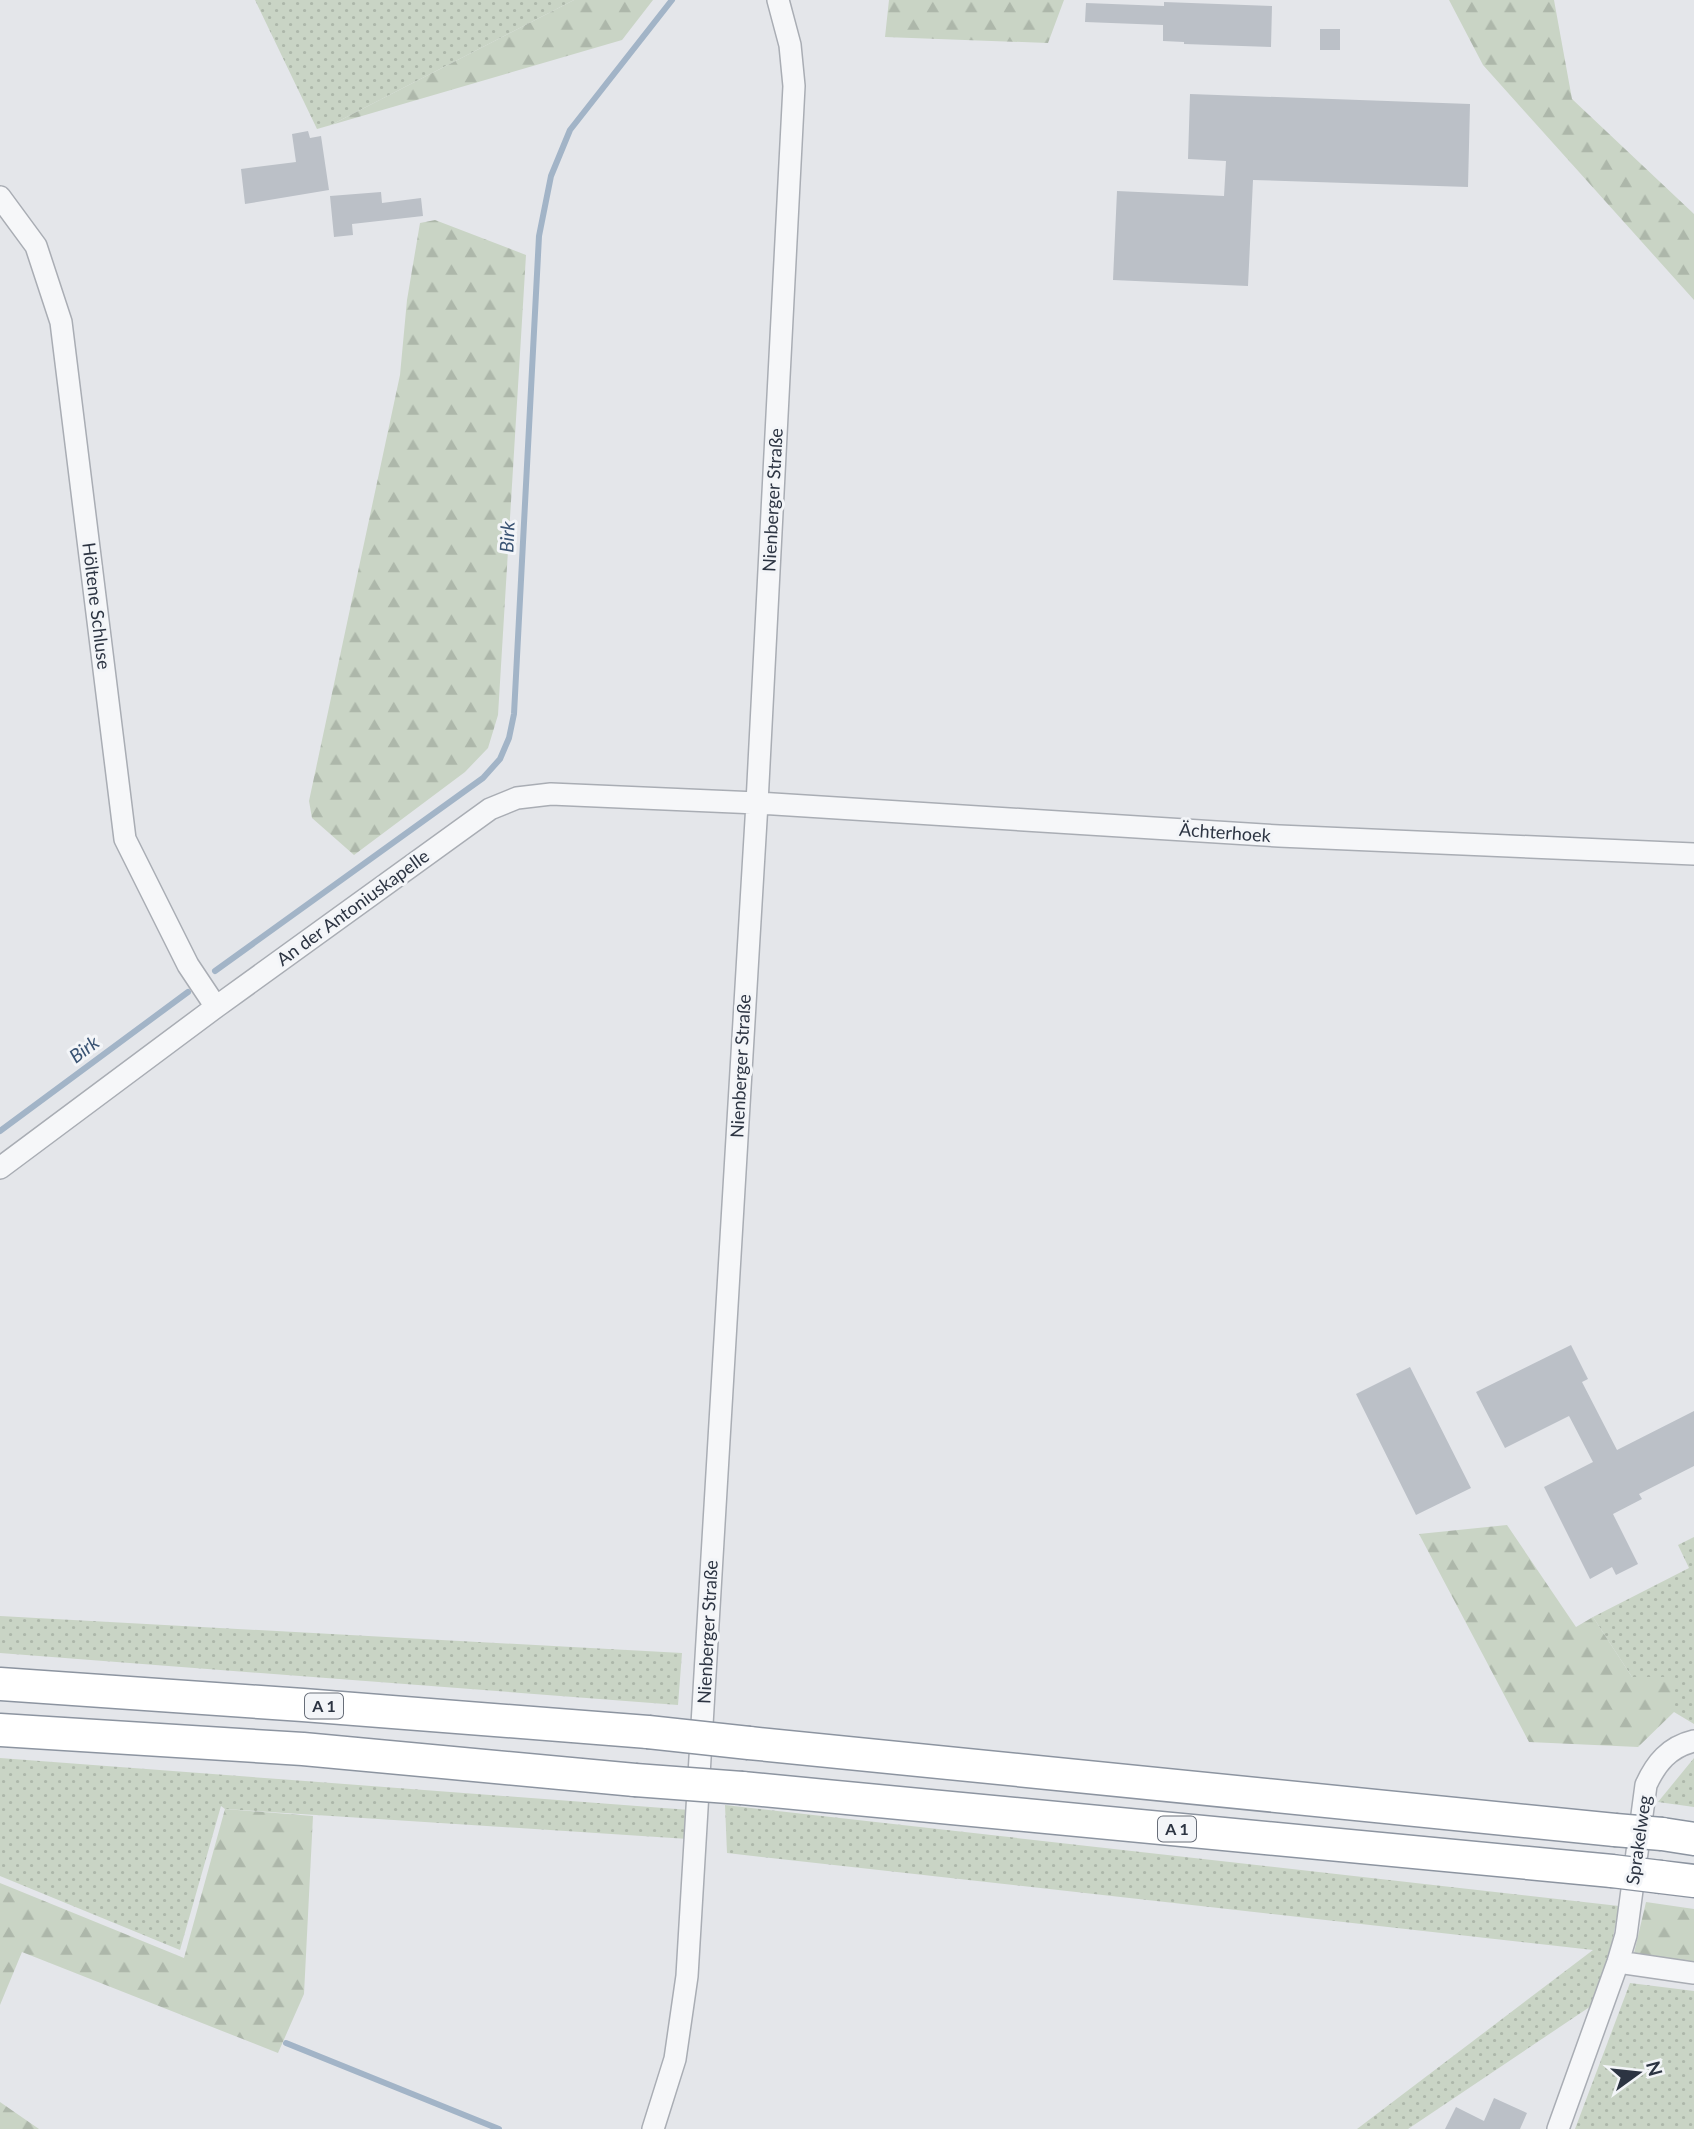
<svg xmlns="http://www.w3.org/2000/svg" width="1694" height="2129" font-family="Lato,sans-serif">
	<defs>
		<pattern id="grass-dots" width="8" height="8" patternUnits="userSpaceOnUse" patternTransform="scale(1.75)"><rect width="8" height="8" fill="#c9d4c5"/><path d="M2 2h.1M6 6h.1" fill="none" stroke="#adb7aa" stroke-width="1.8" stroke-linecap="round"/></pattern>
		<pattern id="forest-firs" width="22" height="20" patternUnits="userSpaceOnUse" patternTransform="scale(1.75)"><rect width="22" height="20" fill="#c9d4c5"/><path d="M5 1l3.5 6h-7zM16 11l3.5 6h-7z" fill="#adb7aa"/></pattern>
	</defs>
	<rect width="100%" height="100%" fill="#e4e6ea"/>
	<path fill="url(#grass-dots)" d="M 255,0 L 574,0 L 331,125 L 317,129 Z
		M 1694,1537 L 1694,1724 L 1674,1712 L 1674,1677 L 1632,1677 L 1593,1617 L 1689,1568 L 1678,1545 Z
		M 0,1616 L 682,1653 L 678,1705 L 0,1653 Z
		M 0,1758 L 690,1810 L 688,1839 L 225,1809 L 221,1806 L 180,1950 L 0,1876 Z
		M 1694,1758 L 1694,1807 L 1658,1802 Z
		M 725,1805 L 1619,1906 L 1608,1964 L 1594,2004 L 1408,2129 L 1357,2129 L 1593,1950 L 727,1853 Z
		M 1630,1983 L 1694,1991 L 1694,2129 L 1575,2129 Z"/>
	<path fill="url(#forest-firs)" d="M 574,0 L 653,0 L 622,40 L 331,125 Z
		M 889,0 L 1064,0 L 1048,43 L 885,37 Z
		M 1449,0 L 1554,0 L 1572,99 L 1694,214 L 1694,300 L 1483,65 Z
		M 435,220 L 526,255 L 498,715 L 488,748 L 465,772 L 354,855 L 312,818 L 309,801 L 400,375 L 407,300 L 420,223 Z
		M 1507,1525 L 1576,1627 L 1593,1617 L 1632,1677 L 1674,1677 L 1674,1712 L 1638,1747 L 1529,1742 L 1419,1534 Z
		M 225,1809 L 313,1816 L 304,1994 L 278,2053 L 22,1952 L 0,2005 L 0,1883 L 184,1958 Z
		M 1646,1902 L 1694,1909 L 1694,1962 L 1634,1953 Z
		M 0,2102 L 39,2129 L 0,2129 Z"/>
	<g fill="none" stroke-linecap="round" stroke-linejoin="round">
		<path stroke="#a2b4c7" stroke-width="6" d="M 215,971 L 483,778 L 500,759 L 509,738 L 514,714 L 539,236 L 551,176 L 570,130 L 672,0
			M 0,1131 L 188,992
			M 286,2043 L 499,2129"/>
	</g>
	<path fill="#bbc0c7" d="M 1164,2 L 1272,6 L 1271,47 L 1184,44 L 1184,42 L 1163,41 L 1163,25 L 1085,22 L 1086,3 L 1164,6 Z
		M 1320,29 L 1340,29 L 1340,50 L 1320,50 Z
		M 1190,94 L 1470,104 L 1468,187 L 1253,180 L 1248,286 L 1113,280 L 1117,191 L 1224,196 L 1226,161 L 1188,159 Z
		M 308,131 L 310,138 L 321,136 L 329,190 L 245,204 L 241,169 L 296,162 L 292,134 Z
		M 381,192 L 382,203 L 421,198 L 423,216 L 352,224 L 353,235 L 334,237 L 330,196 Z
		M 1571,1345 L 1588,1379 L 1582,1382 L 1617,1450 L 1694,1411 L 1694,1466 L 1639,1494 L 1642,1499 L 1613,1514 L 1638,1564 L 1616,1575 L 1612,1567 L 1590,1579 L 1544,1487 L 1593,1462 L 1569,1416 L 1505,1448 L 1476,1392 Z
		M 1410,1367 L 1471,1488 L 1416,1515 L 1356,1394 Z
		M 1494,2098 L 1527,2113 L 1520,2129 L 1445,2129 L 1456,2107 L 1484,2121 Z"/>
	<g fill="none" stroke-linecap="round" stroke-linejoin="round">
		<defs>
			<path id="minor" d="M 0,197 L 36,246 L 61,322 L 125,839 L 188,965 L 216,1007
				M 0,1168 L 216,1007 L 490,809 L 517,798 L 551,794 L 757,803 L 1279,836 L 1694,854
				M 1618,1962 L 1694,1973
				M 653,2129 L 675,2059 L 687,1976 L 757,803 L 794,86 L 790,45 L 778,0
				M 1558,2129 L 1618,1962 L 1626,1935 L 1646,1785 C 1656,1763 1669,1747 1694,1741"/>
			<path id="highway" d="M 0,1684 L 303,1705 L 648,1732
				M 0,1730 L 303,1749 L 635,1780
				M 749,1743 L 1615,1830
				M 742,1788 L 1612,1871
				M 1662,1834 L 1694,1839
				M 1661,1877 L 1694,1881"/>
		</defs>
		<use href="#minor" stroke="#a9adb4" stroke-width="24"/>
		<use href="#highway" stroke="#8c94a0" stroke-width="35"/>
		<use href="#minor" stroke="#f6f7f9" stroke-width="21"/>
		<use href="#highway" stroke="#fff" stroke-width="32"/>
		<defs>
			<path id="highway-bridge" d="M 648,1732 L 749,1743
				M 635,1780 L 742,1788
				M 1615,1830 L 1662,1834
				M 1612,1871 L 1661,1877"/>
		</defs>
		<use href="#highway-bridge" stroke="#8c94a0" stroke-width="35" stroke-linecap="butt"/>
		<use href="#highway-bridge" stroke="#fff" stroke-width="32"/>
	</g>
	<g text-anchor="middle" stroke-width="6" stroke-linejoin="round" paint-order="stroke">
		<g fill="#f3f5f8" stroke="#686e79" stroke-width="2">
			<rect x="305" y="1693.5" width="38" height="25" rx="5"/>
			<rect x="1158" y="1816.5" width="38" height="25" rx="5"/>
		</g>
		<g font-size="16" font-weight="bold" fill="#2c3442">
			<text x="324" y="1712">A 1</text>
			<text x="1177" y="1835">A 1</text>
		</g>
		<g font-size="18" fill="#2c3442" stroke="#f3f5f8">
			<text transform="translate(773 500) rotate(-87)" y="6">Nienberger Straße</text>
			<text transform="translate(96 606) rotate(83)" y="6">Höltene Schluse</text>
			<text transform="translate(1225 833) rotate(4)" y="6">Ächterhoek</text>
			<text transform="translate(353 908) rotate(-36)" y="6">An der Antoniuskapelle</text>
			<text transform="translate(741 1066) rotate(-87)" y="6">Nienberger Straße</text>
			<text transform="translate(708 1632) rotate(-87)" y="6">Nienberger Straße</text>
			<text transform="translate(1639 1840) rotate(-82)" y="6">Sprakelweg</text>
		</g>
		<g font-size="19" font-style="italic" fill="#395373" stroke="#f3f5f8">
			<text transform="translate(507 537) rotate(-87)" y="7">Birk</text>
			<text transform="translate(84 1049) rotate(-37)" y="7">Birk</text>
		</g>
	</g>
	<g transform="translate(1638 2073) rotate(75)" stroke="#f3f5f8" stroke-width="5" paint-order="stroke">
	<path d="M0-5L12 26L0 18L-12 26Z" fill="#2c3442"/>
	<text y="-10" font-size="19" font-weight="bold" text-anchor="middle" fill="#2c3442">N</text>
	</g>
</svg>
